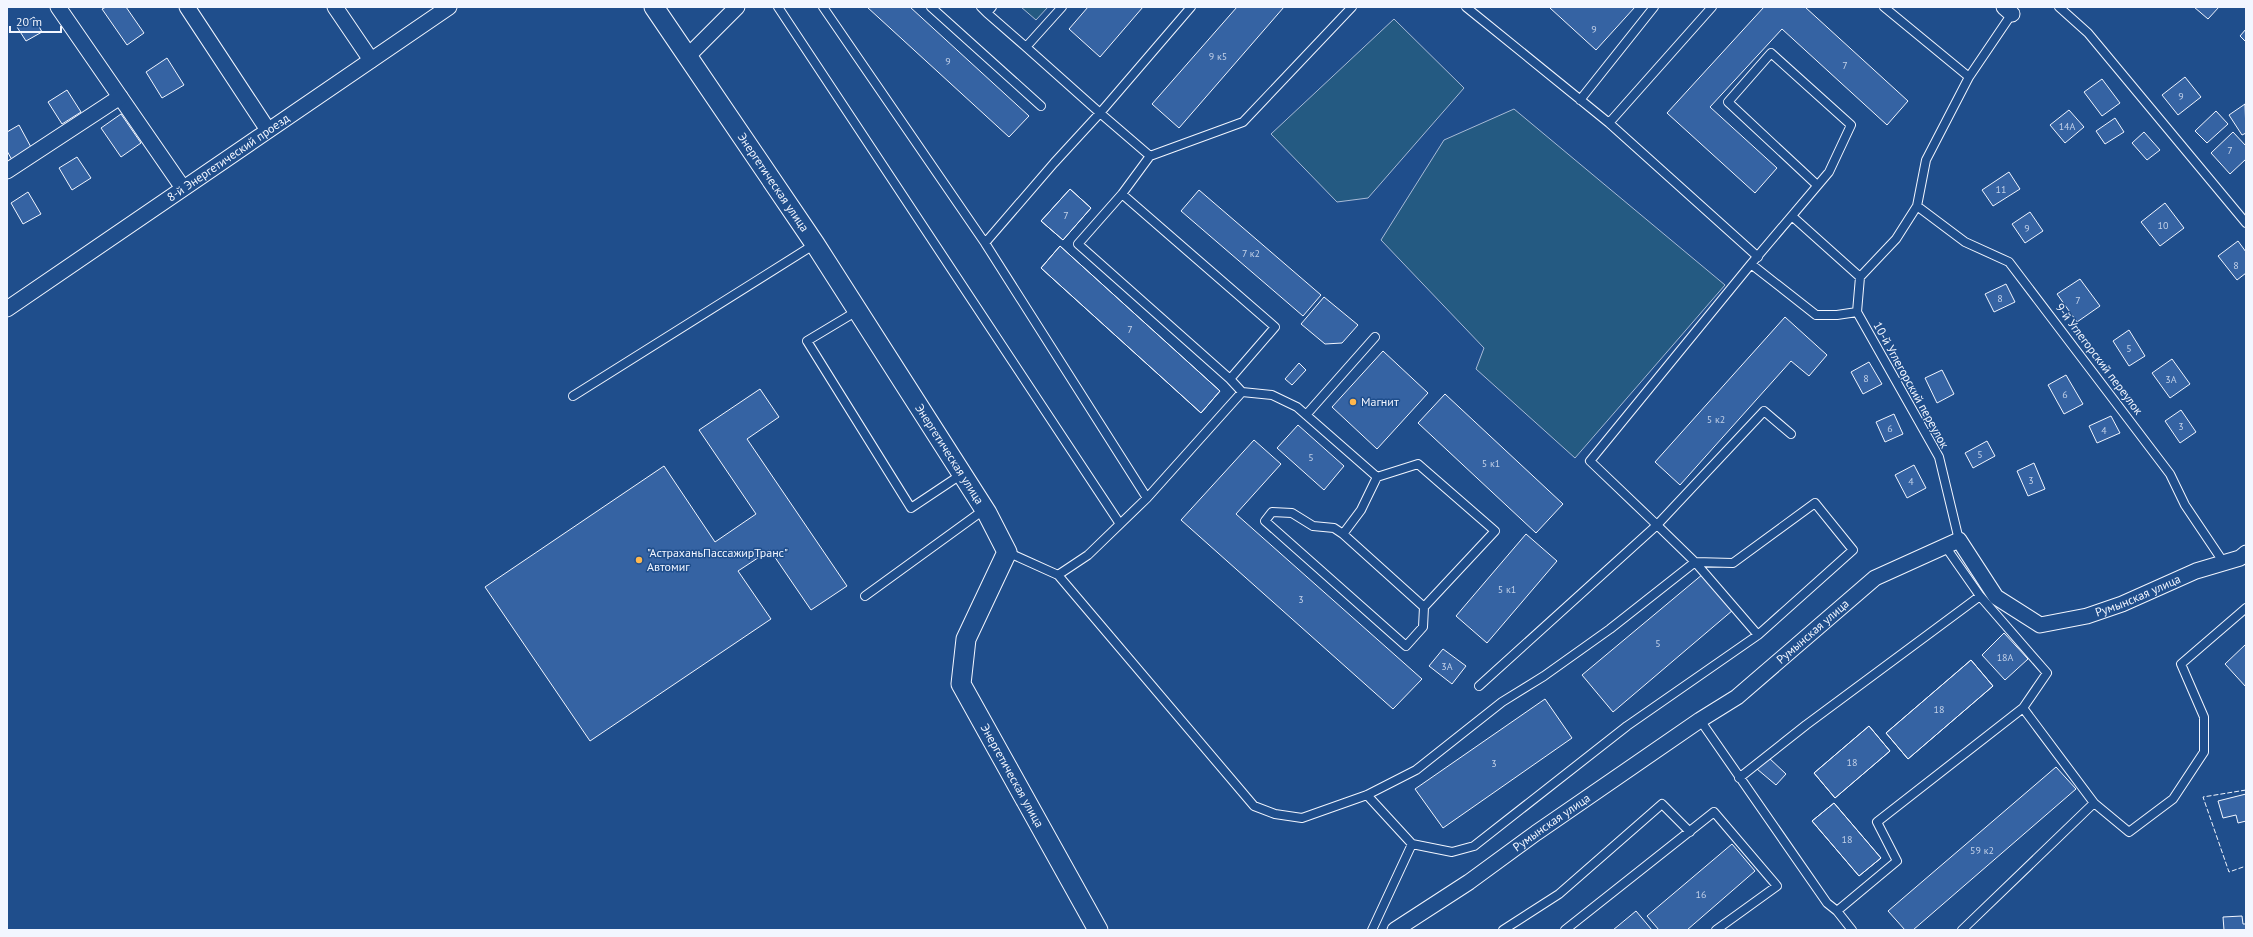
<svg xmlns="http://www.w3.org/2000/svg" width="2253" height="937" font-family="'PT Sans',sans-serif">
	<rect width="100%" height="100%" fill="#1f4e8c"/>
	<path fill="#245a82" stroke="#a8bbd7" d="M 1021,7 L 1048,7 L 1036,20 Z
		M 1394,19 L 1464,88 L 1368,198 L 1337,202 L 1271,134 Z
		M 1514,109 L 1725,285 L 1575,458 L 1476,369 L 1484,348 L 1381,240 L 1444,140 Z"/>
	<path fill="#3563a3" stroke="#f2f6ff" d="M 106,7 L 126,7 L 144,33 L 127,45 L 102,9 Z
		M 867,7 L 910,7 L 1029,116 L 1009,137 Z
		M 1088,7 L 1143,7 L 1100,57 L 1069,29 Z
		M 1237,7 L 1284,7 L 1179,128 L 1152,104 Z
		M 1551,7 L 1635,7 L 1596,50 L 1550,8 Z
		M 1764,7 L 1805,7 L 1908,101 L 1887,125 L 1782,29 L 1710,107 L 1777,168 L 1755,193 L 1667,113 Z
		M 2194,7 L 2219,7 L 2208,19 Z
		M 34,17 L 42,32 L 26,41 L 17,27 Z
		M 2246,29 L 2246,42 L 2240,36 Z
		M 167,58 L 184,85 L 162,98 L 146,72 Z
		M 2185,77 L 2201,97 L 2178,115 L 2162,95 Z
		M 2102,79 L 2120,103 L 2102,116 L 2084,92 Z
		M 67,90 L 81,112 L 62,124 L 48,102 Z
		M 2245,104 L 2246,133 L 2242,135 L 2229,115 Z
		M 2069,110 L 2084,127 L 2065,143 L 2050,125 Z
		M 2216,111 L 2228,124 L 2207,143 L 2195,131 Z
		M 121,114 L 141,143 L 121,157 L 101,128 Z
		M 2115,118 L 2124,132 L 2105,144 L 2096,131 Z
		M 19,125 L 32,149 L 12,160 L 7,151 L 7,132 Z
		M 2144,132 L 2160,150 L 2147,160 L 2132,143 Z
		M 2233,132 L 2246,146 L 2246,159 L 2230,174 L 2211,153 Z
		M 77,157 L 91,178 L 72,190 L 59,168 Z
		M 2009,172 L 2020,189 L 1993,206 L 1982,190 Z
		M 1070,189 L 1091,208 L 1063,240 L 1041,221 Z
		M 1070,189 L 1091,208 L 1063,240 L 1041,221 Z
		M 1199,190 L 1321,295 L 1303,316 L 1181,211 Z
		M 28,192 L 41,214 L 23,224 L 11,203 Z
		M 2165,203 L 2184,228 L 2160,246 L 2141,222 Z
		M 2030,212 L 2043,231 L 2025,243 L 2012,224 Z
		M 2238,241 L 2246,252 L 2246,273 L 2237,280 L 2218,256 Z
		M 1060,246 L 1220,391 L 1201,413 L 1041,268 Z
		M 1060,246 L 1220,391 L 1201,413 L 1041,268 Z
		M 2080,279 L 2100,306 L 2077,322 L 2057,294 Z
		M 2006,284 L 2015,302 L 1994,312 L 1985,294 Z
		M 1324,297 L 1358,325 L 1342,343 L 1325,344 L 1301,324 Z
		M 1785,317 L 1827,355 L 1809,376 L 1791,361 L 1680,485 L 1655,462 Z
		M 2129,330 L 2145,356 L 2129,366 L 2113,341 Z
		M 1383,351 L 1428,393 L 1377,449 L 1332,407 Z
		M 2172,359 L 2190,384 L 2170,398 L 2152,373 Z
		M 1869,362 L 1882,384 L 1863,394 L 1851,372 Z
		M 1299,363 L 1306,370 L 1292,385 L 1285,379 Z
		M 1942,370 L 1954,394 L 1937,403 L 1925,378 Z
		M 2066,375 L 2083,404 L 2064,414 L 2048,385 Z
		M 760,389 L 779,417 L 747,439 L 847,586 L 811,610 L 770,550 L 738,571 L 771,619 L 590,741 L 485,587 L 664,466 L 715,542 L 756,514 L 699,430 Z
		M 1445,394 L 1563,504 L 1536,533 L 1418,423 Z
		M 2181,410 L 2196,432 L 2180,443 L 2165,421 Z
		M 1894,414 L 1903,434 L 1885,442 L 1876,422 Z
		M 2111,416 L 2120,433 L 2097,443 L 2089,426 Z
		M 1298,425 L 1344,466 L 1324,490 L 1277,448 Z
		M 1254,440 L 1281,464 L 1236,514 L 1422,679 L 1393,709 L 1181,520 Z
		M 1987,441 L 1995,456 L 1973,468 L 1965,453 Z
		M 2034,463 L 2045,489 L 2028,496 L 2017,471 Z
		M 1914,465 L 1926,488 L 1907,498 L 1895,475 Z
		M 1526,534 L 1557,561 L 1487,643 L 1456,616 Z
		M 1703,574 L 1733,610 L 1613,712 L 1582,675 Z
		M 2004,633 L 2028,659 L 2005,680 L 1982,655 Z
		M 2246,644 L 2246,687 L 2225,664 Z
		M 1443,649 L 1466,666 L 1452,684 L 1429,666 Z
		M 1971,660 L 1993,686 L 1908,759 L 1886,733 Z
		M 1971,660 L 1993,686 L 1908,759 L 1886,733 Z
		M 1545,699 L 1572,738 L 1443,828 L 1415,789 Z
		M 1869,726 L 1890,751 L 1835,798 L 1814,773 Z
		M 1869,726 L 1890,751 L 1835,798 L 1814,773 Z
		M 1768,757 L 1786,774 L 1776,785 L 1757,769 Z
		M 2056,767 L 2076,789 L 1913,930 L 1905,930 L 1888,911 Z
		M 2246,794 L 2246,821 L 2238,823 L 2236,815 L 2223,818 L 2218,801 Z
		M 1834,803 L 1881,858 L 1859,876 L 1812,821 Z
		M 1834,803 L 1881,858 L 1859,876 L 1812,821 Z
		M 1732,844 L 1755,871 L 1687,930 L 1659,930 L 1647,916 Z
		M 1636,911 L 1652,930 L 1613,930 Z
		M 2242,916 L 2243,924 L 2246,924 L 2246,930 L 2224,930 L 2223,917 Z"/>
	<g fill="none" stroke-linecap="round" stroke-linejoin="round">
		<defs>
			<path id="service" d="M 778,7 L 1120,524
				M 823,7 L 985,243 L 1147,498
				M 931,7 L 1041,106
				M 981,7 L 987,13 L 992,7
				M 1062,7 L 1026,47 L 1100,113 L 1191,7
				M 1466,7 L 1609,123 L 1758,257
				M 1884,7 L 1969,77
				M 2059,7 L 2088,33 L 2246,223
				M 987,13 L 1026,47
				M 1580,100 L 1654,7
				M 1609,123 L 1712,7
				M 1150,156 L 1243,122 L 1352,7
				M 1122,194 L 1275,327 L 1230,379
				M 1917,206 L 1965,242 L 2009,262 L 2170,474 L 2185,505 L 2224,563
				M 1793,217 L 1860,277
				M 985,243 L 1054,163 L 1100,113 L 1150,156 L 1122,194 L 1078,244 L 1230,379 L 1242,392
				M 1751,264 L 1816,315 L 1837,315 L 1857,312 L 1860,277 L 1896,239 L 1917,206 L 1926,160 L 1969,77 L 2013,12
				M 857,311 L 807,341 L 911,508 L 962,474
				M 1857,312 L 1939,457 L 1959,540
				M 573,396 L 815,244
				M 1306,415 L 1375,337
				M 1791,434 L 1764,411 L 1657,525 L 1590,461 L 1751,264 L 1829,172 L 1851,125 L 1771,53 L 1728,102 L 1817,185
				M 1377,477 L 1418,464 L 1495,531 L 1424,607
				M 1945,546 L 1980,596 L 2047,673 L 2023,708
				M 1007,552 L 1058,575 L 1088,555 L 1147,498 L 1242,392 L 1272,395 L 1297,407 L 1377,477 L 1361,510 L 1343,534 L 1334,528 L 1313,526 L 1292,513 L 1272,512 L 1265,521 L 1406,646 L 1423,627 L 1424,607 L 1343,534
				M 1058,575 L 1254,806 L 1275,814 L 1302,818 L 1367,795 L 1416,770 L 1502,702 L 1544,676 L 1610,629 L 1695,562 L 1758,635 L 1627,726 L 1474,846 L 1452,852 L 1412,844 L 1367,795
				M 865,596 L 985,509
				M 1479,686 L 1657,525 L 1695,562 L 1733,563 L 1815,503 L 1853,550 L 1758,635
				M 1700,720 L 1827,903 L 1837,911 L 1852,930
				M 1739,778 L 1806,725 L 1980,596
				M 2094,803 L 2129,832 L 2173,799 L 2204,752 L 2204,717 L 2181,664 L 2246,608
				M 1837,911 L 1897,861 L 1877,822 L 2023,708 L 2094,803 L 1962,930
				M 1372,930 L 1412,844
				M 1503,930 L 1559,894 L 1662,804 L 1690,832
				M 1565,930 L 1714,812 L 1777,886 L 1716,930"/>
			<g id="minor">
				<path d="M 58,7 L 183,188"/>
				<path d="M 187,7 L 268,130"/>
				<path d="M 335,7 L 371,60"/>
				<path d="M 2004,7 L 2012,14"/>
				<path d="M 687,57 L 737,7"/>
				<path d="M 7,171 L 120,97"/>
				<path id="s1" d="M 7,309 L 449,7"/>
				<path id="s2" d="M 1395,930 L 1469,882 L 1536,833 L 1700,720 L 1737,697 L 1875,578 L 1959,540 L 1996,597 L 2040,625 L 2087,616 L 2122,604 L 2196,571 L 2240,558 L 2246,553"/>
			</g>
			<g id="tertiary">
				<path id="s3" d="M 654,7 L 815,244 L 987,513 L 1007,552 L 966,639 L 961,684 L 1098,930"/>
			</g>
		</defs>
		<use href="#service" stroke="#f2f6ff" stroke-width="10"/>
		<use href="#minor" stroke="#f2f6ff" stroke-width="17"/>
		<use href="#tertiary" stroke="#f2f6ff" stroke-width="21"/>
		<use href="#service" stroke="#1f4e8c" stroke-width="8"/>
		<use href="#minor" stroke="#1f4e8c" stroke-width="15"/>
		<use href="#tertiary" stroke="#1f4e8c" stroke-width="19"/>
		<path stroke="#f2f6ff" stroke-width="1" stroke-dasharray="5 2" stroke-linecap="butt" d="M 2246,790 L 2203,797 L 2229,872 L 2246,866"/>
	</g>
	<g fill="#ffb74d" stroke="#1f4e8c" stroke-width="1.5">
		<circle cx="1353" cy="402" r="4"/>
		<circle cx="639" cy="560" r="4"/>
	</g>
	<g text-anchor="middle" stroke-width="3" stroke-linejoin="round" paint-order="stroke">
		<g font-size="10" fill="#c3d1e8">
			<text x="1594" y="33">9</text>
			<text x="1218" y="60">9 к5</text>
			<text x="948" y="65">9</text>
			<text x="1845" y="69">7</text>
			<text x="2181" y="100">9</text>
			<text x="2067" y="130">14А</text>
			<text x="2230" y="154">7</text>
			<text x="2001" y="193">11</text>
			<text x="1066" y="219">7</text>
			<text x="2163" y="229">10</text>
			<text x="2027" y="232">9</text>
			<text x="1251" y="257">7 к2</text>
			<text x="2236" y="269">8</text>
			<text x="2000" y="302">8</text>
			<text x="2078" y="304">7</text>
			<text x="1130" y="333">7</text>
			<text x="2129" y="352">5</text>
			<text x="1866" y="382">8</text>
			<text x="2171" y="383">3А</text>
			<text x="2065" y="398">6</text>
			<text x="1716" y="423">5 к2</text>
			<text x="2181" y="430">3</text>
			<text x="1890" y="432">6</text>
			<text x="2104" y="434">4</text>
			<text x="1980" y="458">5</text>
			<text x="1311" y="461">5</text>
			<text x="1491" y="467">5 к1</text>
			<text x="2031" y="484">3</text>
			<text x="1911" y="485">4</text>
			<text x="1507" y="593">5 к1</text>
			<text x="1301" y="603">3</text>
			<text x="1658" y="647">5</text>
			<text x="2005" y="661">18А</text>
			<text x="1447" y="670">3А</text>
			<text x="1939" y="713">18</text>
			<text x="1852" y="766">18</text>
			<text x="1494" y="767">3</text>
			<text x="1847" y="843">18</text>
			<text x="1982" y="854">59 к2</text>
			<text x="1701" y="898">16</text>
		</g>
		<g font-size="12" fill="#f2f6ff" stroke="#1f4e8c">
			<text dy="4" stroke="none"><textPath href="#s1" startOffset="268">8-й Энергетический проезд</textPath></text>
			<text dy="4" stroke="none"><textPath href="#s3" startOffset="212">Энергетическая улица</textPath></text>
			<text transform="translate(2099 359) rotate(53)" y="4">9-й Углегорский переулок</text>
			<text transform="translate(1911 385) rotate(61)" y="4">10-й Углегорский переулок</text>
			<text dy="4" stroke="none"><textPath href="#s3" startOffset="536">Энергетическая улица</textPath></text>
			<text dy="4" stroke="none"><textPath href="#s2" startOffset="911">Румынская улица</textPath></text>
			<text dy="4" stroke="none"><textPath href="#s2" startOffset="514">Румынская улица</textPath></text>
			<text dy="4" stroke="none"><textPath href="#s3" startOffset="896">Энергетическая улица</textPath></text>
			<text dy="4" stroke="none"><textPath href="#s2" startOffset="190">Румынская улица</textPath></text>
		</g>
		<g font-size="12" fill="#f2f6ff" stroke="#1f4e8c" text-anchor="start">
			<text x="1361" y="406">Магнит</text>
			<text x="647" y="557">"АстраханьПассажирТранс"<tspan x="647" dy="14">Автомиг</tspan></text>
		</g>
	</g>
	<rect width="2253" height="937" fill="none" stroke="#f2f6ff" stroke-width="16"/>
	<path d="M10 26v6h51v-6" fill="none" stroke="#f2f6ff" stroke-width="2"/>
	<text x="16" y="26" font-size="12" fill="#f2f6ff" stroke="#1f4e8c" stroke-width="3" paint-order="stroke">20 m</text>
</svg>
